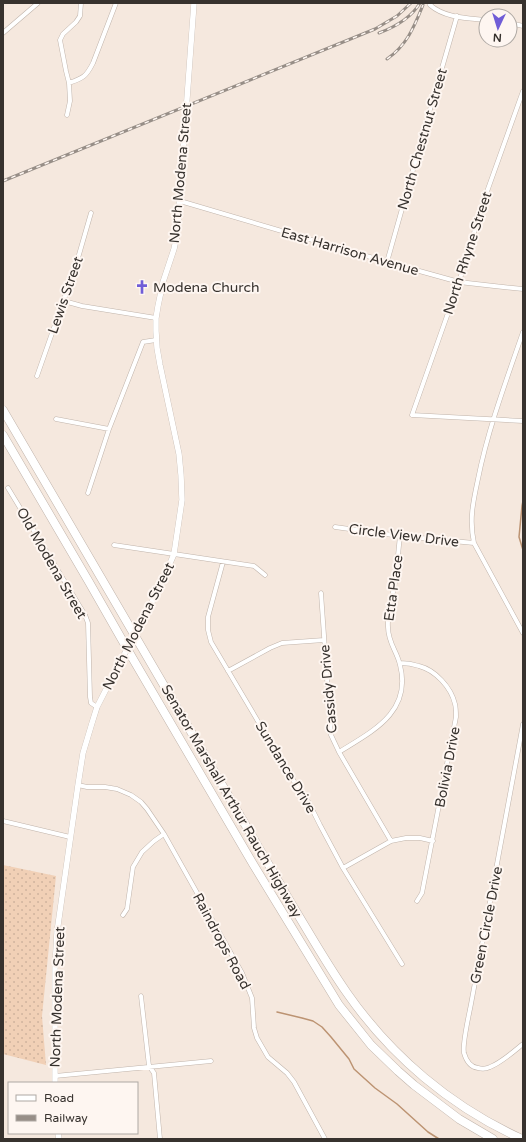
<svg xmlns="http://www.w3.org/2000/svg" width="526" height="1142" font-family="'Varela Round',sans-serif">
	<defs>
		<pattern id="green-dots" width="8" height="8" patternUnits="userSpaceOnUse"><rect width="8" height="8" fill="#f1d0b6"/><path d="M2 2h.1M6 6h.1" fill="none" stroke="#cfb39d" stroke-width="1.8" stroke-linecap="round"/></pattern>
	</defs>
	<rect width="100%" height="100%" fill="#f5e8de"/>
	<path fill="url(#green-dots)" d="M 3,865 L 56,876 L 42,1016 L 46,1065 L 3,1054 Z"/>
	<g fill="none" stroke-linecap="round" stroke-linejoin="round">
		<path stroke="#bc9372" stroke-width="1.5" d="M 523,501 L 522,506 L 519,537 L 523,550
			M 277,1012 L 302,1018 L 313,1021 L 322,1027 L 331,1037 L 349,1059 L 354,1069 L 375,1088 L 397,1104 L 428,1132 L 439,1139"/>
		<defs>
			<path id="minor" d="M 431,3 L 430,5 C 445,18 467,18 486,20
				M 510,23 L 523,26
				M 3,33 L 38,3
				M 69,83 C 83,78 86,77 93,63 L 116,3
				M 523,91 L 484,200 L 459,282 L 412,415 L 523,421
				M 67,115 L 70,101 L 69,83 L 66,71 L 60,40 L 63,34 L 76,22 L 80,16 L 81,3
				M 180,201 L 387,262 L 459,282 L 494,286 L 523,289
				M 387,262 L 433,99 L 457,16
				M 64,301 L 82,306 L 156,318
				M 523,332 C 506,381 488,429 478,479 C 473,502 469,520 474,543 L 523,633
				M 37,376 L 76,265 L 91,213
				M 56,419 L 109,429
				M 8,488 L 85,615 L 88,623 L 90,697 L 91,703 L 97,707
				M 88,493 L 109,429 L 143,342 L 156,340
				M 335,527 L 400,536 L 474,543
				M 114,545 L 254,566 L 265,575
				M 223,562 L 208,617 L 208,630 L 211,642 L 291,777 L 309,803 L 320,825 L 343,868 L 402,964
				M 321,593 L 331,735 L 339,752 L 391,841
				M 400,663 C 406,663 413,664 419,666 C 435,670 451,687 455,704 C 456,708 456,712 456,717 L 422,893 L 417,901
				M 228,671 L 270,648 L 282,643 L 324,640
				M 523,724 L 471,1004 C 469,1015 462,1044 464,1053 C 466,1060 470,1067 478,1068 C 482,1069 486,1069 490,1067 C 501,1063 513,1052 523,1044
				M 339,752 C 373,731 412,712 400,665 C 397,651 388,643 388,627 C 387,614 391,601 394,588 C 397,571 398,553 400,536
				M 78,785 L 87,787 L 105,787 L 117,789 L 131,795 L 141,802 L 147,809 L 164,834 L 242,973 L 252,998 L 254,1028 L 257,1038 L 268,1057 L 287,1073 L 294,1082 L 325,1139
				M 3,821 L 70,837
				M 343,868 L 391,841 L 406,838 L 420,838 L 433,841
				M 123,915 L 127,909 L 133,867 L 142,852 L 154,841 L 164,834
				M 141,996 L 149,1066 L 154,1073 L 160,1139
				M 55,1076 L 211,1061"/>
			<path id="tertiary" d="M 147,612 L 162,582 L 174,554 L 182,500 L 181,475 L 179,454 L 160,365 L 157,348 L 156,331 L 156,318 L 158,306 L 163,282 L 174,249 L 177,235 L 194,3
				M 55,1083 L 55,968 L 57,932 L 78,785 L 83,753 L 92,723 L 97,707 L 117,668
				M 58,1133 L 59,1139"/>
			<path id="motorway" d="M 3,410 L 294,908 C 311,936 328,966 347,993 C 391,1056 451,1107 522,1139
				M 3,435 L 89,582 L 133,659 L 253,864 L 339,1005 L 371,1045 L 398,1071 L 414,1085 L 459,1119 L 493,1139"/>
		</defs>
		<use href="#minor" stroke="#c0b4ab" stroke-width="5"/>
		<use href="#tertiary" stroke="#c0b4ab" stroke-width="6"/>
		<use href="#motorway" stroke="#c0b4ab" stroke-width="9"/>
		<use href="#minor" stroke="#fff" stroke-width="4"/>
		<use href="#tertiary" stroke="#fff" stroke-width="5.5"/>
		<use href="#motorway" stroke="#fff" stroke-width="8"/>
		<defs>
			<path id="rail" d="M 379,33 C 395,27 411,18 420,3
				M 387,59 C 407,45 414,27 423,5
				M 3,181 L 375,29 L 397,16 L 411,3"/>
		</defs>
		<use href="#rail" stroke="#978e87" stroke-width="3"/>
		<use href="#rail" stroke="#fef6f1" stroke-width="1.5" stroke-dasharray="4.5" stroke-linecap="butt"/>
		<defs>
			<path id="tertiary-bridge" d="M 117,668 L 147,612"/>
		</defs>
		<use href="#tertiary-bridge" stroke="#c0b4ab" stroke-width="6" stroke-linecap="butt"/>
		<use href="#tertiary-bridge" stroke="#fff" stroke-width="5.5"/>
	</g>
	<defs>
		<symbol id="church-bare" viewBox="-9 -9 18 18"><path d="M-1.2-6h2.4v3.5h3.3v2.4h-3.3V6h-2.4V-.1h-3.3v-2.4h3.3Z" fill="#705dd7" stroke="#fef6f1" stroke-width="2.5" paint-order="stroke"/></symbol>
	</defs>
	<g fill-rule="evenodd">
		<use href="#church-bare" x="132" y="277" width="20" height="20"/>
	</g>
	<g text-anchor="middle" stroke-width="4" stroke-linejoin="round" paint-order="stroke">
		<g font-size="14" fill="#37322e" stroke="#fef6f1">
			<text transform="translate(422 139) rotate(-74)" y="5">North Chestnut Street</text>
			<text transform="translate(180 173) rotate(-85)" y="5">North Modena Street</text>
			<text transform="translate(350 251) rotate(16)" y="5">East Harrison Avenue</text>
			<text transform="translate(467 253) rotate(-72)" y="5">North Rhyne Street</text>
			<text transform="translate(65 295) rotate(-71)" y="5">Lewis Street</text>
			<text transform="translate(404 535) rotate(7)" y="5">Circle View Drive</text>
			<text transform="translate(52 563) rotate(60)" y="5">Old Modena Street</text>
			<text transform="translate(393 588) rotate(-82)" y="5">Etta Place</text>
			<text transform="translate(138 626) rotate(-63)" y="5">North Modena Street</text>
			<text transform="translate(328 689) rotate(-95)" y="5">Cassidy Drive</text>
			<text transform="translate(286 767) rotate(59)" y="5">Sundance Drive</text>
			<text transform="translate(447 767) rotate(-79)" y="5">Bolivia Drive</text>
			<text transform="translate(232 801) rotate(60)" y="5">Senator Marshall Arthur Rauch Highway</text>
			<text transform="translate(486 925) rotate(-79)" y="5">Green Circle Drive</text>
			<text transform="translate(222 941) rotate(62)" y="5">Raindrops Road</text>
			<text transform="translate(57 997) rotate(-88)" y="5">North Modena Street</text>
		</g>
		<g font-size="14" fill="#37322e" stroke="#fef6f1" text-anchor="start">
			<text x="153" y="292">Modena Church</text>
		</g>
	</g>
	<rect width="526" height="1142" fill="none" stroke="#37322e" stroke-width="8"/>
	<rect x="8" y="1082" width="130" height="52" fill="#fef6f1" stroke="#aea8a3"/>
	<rect x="16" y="1095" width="20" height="6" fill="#ffffff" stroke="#aea8a3"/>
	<text x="44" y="1102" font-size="12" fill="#37322e">Road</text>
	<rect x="16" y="1115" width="20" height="6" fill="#978e87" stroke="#aea8a3"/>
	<text x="44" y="1122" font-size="12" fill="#37322e">Railway</text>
	<g transform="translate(498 28) rotate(184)"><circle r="19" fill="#fef6f1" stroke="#aea8a3"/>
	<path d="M0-3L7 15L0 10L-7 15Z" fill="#705dd7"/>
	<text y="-6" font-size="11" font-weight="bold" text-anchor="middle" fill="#37322e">N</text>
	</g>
</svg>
